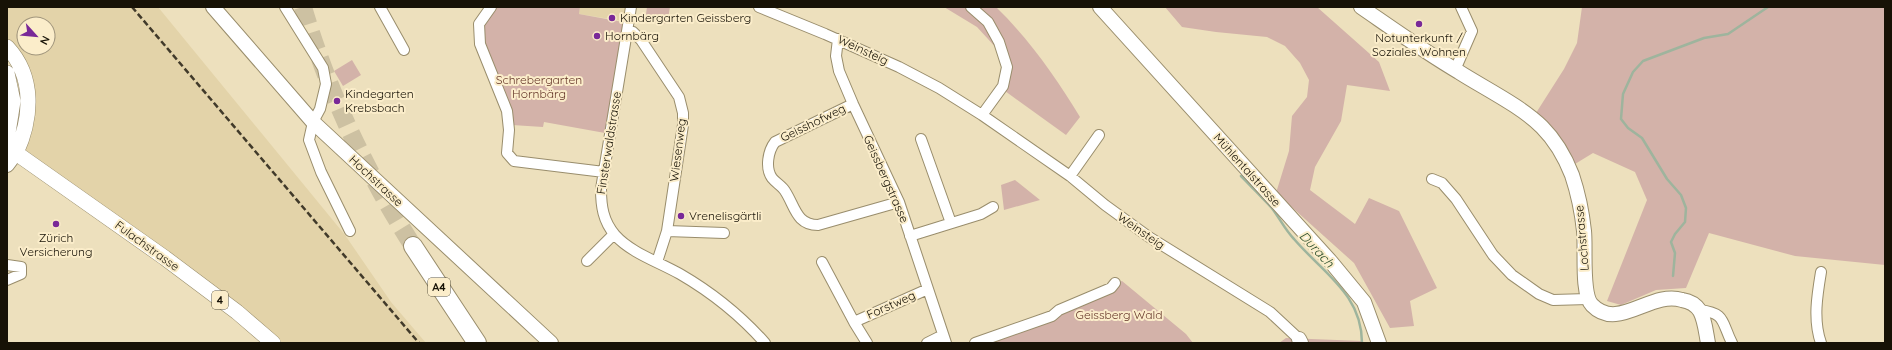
<svg xmlns="http://www.w3.org/2000/svg" width="1892" height="350" font-family="Quicksand,sans-serif">
	<rect width="100%" height="100%" fill="#ede0bd"/>
	<path fill="#e3d3a9" fill-rule="evenodd" d="M 7,7 L 158,7 L 345,235 L 391,302 L 426,343 L 273,343 L 16,153 L 28,110 L 7,47 ZM 24,24 L 48,24 L 48,48 L 24,48 Z
		M 580,7 L 626,7 L 623,21 L 579,14 Z"/>
	<path fill="#d3b2a9" d="M 494,7 L 580,7 L 579,14 L 623,22 L 605,133 L 544,122 L 543,127 L 512,125 L 481,40 L 482,24 Z
		M 647,7 L 670,7 L 667,24 L 645,21 Z
		M 944,7 L 996,7 C 1029,39 1056,77 1080,117 L 1066,135 L 1005,91 L 1010,63 L 977,27 Z
		M 1165,7 L 1317,7 L 1379,62 L 1390,91 L 1347,85 L 1341,121 L 1315,167 L 1310,190 L 1355,224 L 1369,198 L 1399,211 L 1437,288 L 1410,301 L 1414,326 L 1390,328 L 1354,263 L 1276,193 L 1289,151 L 1292,116 L 1307,97 L 1309,80 L 1300,63 L 1285,46 L 1267,37 L 1216,32 L 1182,27 Z
		M 1582,7 L 1885,7 L 1885,265 L 1795,256 L 1709,233 L 1686,288 L 1656,290 L 1621,305 L 1607,301 L 1647,200 L 1635,172 L 1593,153 L 1575,164 L 1536,113 L 1564,69 L 1577,43 Z
		M 352,60 L 361,75 L 343,86 L 334,71 Z
		M 1015,180 L 1040,200 L 1004,210 L 1001,185 Z
		M 1122,281 L 1186,334 L 1193,343 L 975,343 L 1052,316 L 1115,283 Z
		M 1286,338 L 1362,341 L 1362,343 L 1279,343 Z"/>
	<g fill="none" stroke-linecap="round" stroke-linejoin="round">
		<path stroke="#9eb49d" stroke-width="2.5" d="M 1241,176 C 1251,186 1261,197 1271,207 C 1279,217 1285,230 1294,239 C 1323,273 1362,294 1362,343
			M 1673,276 L 1675,253 L 1671,242 L 1675,234 L 1685,222 L 1686,208 L 1681,195 L 1667,179 L 1642,138 L 1628,128 L 1621,119 L 1623,94 L 1633,72 L 1643,61 L 1704,38 L 1728,34 L 1768,7"/>
		<path stroke="#cdc1a2" stroke-width="18" stroke-dasharray="18 9" stroke-linecap="butt" d="M 303,7 C 328,92 366,172 413,246"/>
		<defs>
			<path id="street" d="M 285,7 L 323,68 L 326,84 L 320,109 L 313,122 L 309,140 L 321,172 L 350,231
				M 380,7 L 404,50
				M 491,7 L 479,24 L 480,44 L 507,111 L 509,130 L 507,153 L 514,161 L 604,172
				M 631,7 L 601,189 C 601,206 603,221 615,235 C 631,253 659,262 680,274 C 711,292 741,316 765,343
				M 759,7 L 825,34 L 899,67 L 939,88 L 982,115 L 1070,176 L 1105,205 L 1149,237 L 1270,312 L 1299,339
				M 971,7 L 988,22 L 999,42 L 1007,67 L 1003,86 L 982,115
				M 627,31 L 633,32 L 641,40 L 679,97 L 683,113 L 683,125 L 667,231 L 657,262
				M 838,39 L 836,56 L 839,71 L 853,104 L 899,202 L 946,343
				M 1455,70 L 1472,31 L 1461,7
				M 853,104 L 775,142 C 768,151 765,168 772,178 C 776,183 782,186 785,191 C 795,206 796,225 818,225 L 899,202
				M 921,139 L 951,223
				M 1070,176 L 1099,135
				M 1432,179 L 1442,183 L 1456,199 L 1493,255 L 1512,275 L 1539,294 L 1553,300 L 1588,299
				M 667,231 L 724,233
				M 910,236 L 981,214 L 993,207
				M 587,261 L 614,234
				M 822,262 L 854,322 L 867,343
				M 7,265 L 21,267 L 21,274 L 7,280
				M 1821,272 C 1817,296 1813,320 1821,343
				M 1699,310 C 1726,313 1721,321 1732,343
				M 854,322 L 928,289
				M 927,343 L 943,335
				M 975,343 L 1052,316 L 1059,310 L 1111,288 L 1115,283"/>
			<path id="secondary" d="M 213,7 L 313,122 L 551,343
				M 1100,7 L 1331,262 L 1364,302 L 1379,343
				M 1361,7 C 1393,29 1425,52 1459,72 C 1484,88 1521,106 1542,127 C 1555,140 1565,157 1572,175 C 1578,193 1582,212 1584,231 C 1586,248 1581,294 1592,305 C 1618,332 1651,290 1682,300 C 1689,301 1696,305 1700,311 C 1705,320 1706,333 1708,343
				M 7,165 L 16,153
				M 1299,339 L 1301,343"/>
			<path id="primary" d="M 7,47 C 35,77 32,118 16,153
				M 7,73 L 13,101 L 7,139
				M 7,141 L 9,147 L 16,153 L 165,258 L 237,312 L 273,343"/>
			<path id="highway" d="M 413,246 L 477,343"/>
		</defs>
		<use href="#street" stroke="#998d6c" stroke-width="12"/>
		<use href="#secondary" stroke="#998d6c" stroke-width="16"/>
		<use href="#primary" stroke="#998d6c" stroke-width="16"/>
		<use href="#highway" stroke="#998d6c" stroke-width="20"/>
		<use href="#street" stroke="#fff" stroke-width="10"/>
		<use href="#secondary" stroke="#fff" stroke-width="14"/>
		<use href="#primary" stroke="#fff" stroke-width="15"/>
		<use href="#highway" stroke="#fff" stroke-width="18"/>
		<path stroke="#413a2a" stroke-width="2.5" stroke-dasharray="6 3" stroke-linecap="butt" d="M 132,7 L 419,343"/>
	</g>
	<g fill="#792898" stroke="#fbedca" stroke-width="1.5">
		<circle cx="612" cy="18" r="4"/>
		<circle cx="1419" cy="24" r="4"/>
		<circle cx="597" cy="36" r="4"/>
		<circle cx="337" cy="101" r="4"/>
		<circle cx="681" cy="216" r="4"/>
		<circle cx="56" cy="224" r="4"/>
	</g>
	<g text-anchor="middle" stroke-width="4" stroke-linejoin="round" paint-order="stroke">
		<g fill="#fbedca" stroke="#5b5441" stroke-width="1">
			<rect x="428" y="278" width="22" height="18" rx="3"/>
			<rect x="212" y="291" width="16" height="18" rx="3"/>
		</g>
		<g font-size="11" font-weight="bold" fill="#171206">
			<text x="439" y="291">A4</text>
			<text x="220" y="304">4</text>
		</g>
		<g font-size="12" fill="#171206" stroke="#fbedca" text-anchor="start">
			<text x="620" y="22">Kindergarten Geissberg</text>
			<text x="605" y="40">Hornbärg</text>
			<text x="1419" y="42" text-anchor="middle">Notunterkunft /<tspan x="1419" dy="14">Soziales Wohnen</tspan></text>
			<text x="345" y="98">Kindegarten<tspan x="345" dy="14">Krebsbach</tspan></text>
			<text x="689" y="220">Vrenelisgärtli</text>
			<text x="56" y="242" text-anchor="middle">Zürich<tspan x="56" dy="14">Versicherung</tspan></text>
		</g>
		<g font-size="12" fill="#171206" stroke="#fbedca">
			<text transform="translate(863 50) rotate(25)" y="4">Weinsteig</text>
			<text transform="translate(813 123) rotate(-26)" y="4">Geisshofweg</text>
			<text transform="translate(609 143) rotate(-81)" y="4">Finsterwaldstrasse</text>
			<text transform="translate(678 150) rotate(-83)" y="4">Wiesenweg</text>
			<text transform="translate(1247 170) rotate(48)" y="4">Mühlentalstrasse</text>
			<text transform="translate(886 179) rotate(66)" y="4">Geissbergstrasse</text>
			<text transform="translate(376 181) rotate(43)" y="4">Hochstrasse</text>
			<text transform="translate(1141 231) rotate(35)" y="4">Weinsteig</text>
			<text transform="translate(1582 238) rotate(-95)" y="4">Lochstrasse</text>
			<text transform="translate(147 246) rotate(36)" y="4">Fulachstrasse</text>
			<text transform="translate(891 305) rotate(-24)" y="4">Forstweg</text>
		</g>
		<g font-size="12" fill="#653629" stroke="#fbedca">
			<text x="539" y="84">Schrebergarten<tspan x="539" dy="14">Hornbärg</tspan></text>
			<text x="1119" y="319">Geissberg Wald</text>
		</g>
		<g font-size="13" font-style="italic" fill="#2c4f2c" stroke="#fbedca">
			<text transform="translate(1317 249) rotate(47)" y="5">Durach</text>
		</g>
	</g>
	<rect width="1892" height="350" fill="none" stroke="#171206" stroke-width="16"/>
	<g transform="translate(36 36) rotate(117)"><circle r="19" fill="#fbedca" stroke="#a0957c"/>
	<path d="M0-3L7 15L0 10L-7 15Z" fill="#792898"/>
	<text y="-6" font-size="11" font-weight="bold" text-anchor="middle" fill="#171206">N</text>
	</g>
</svg>
